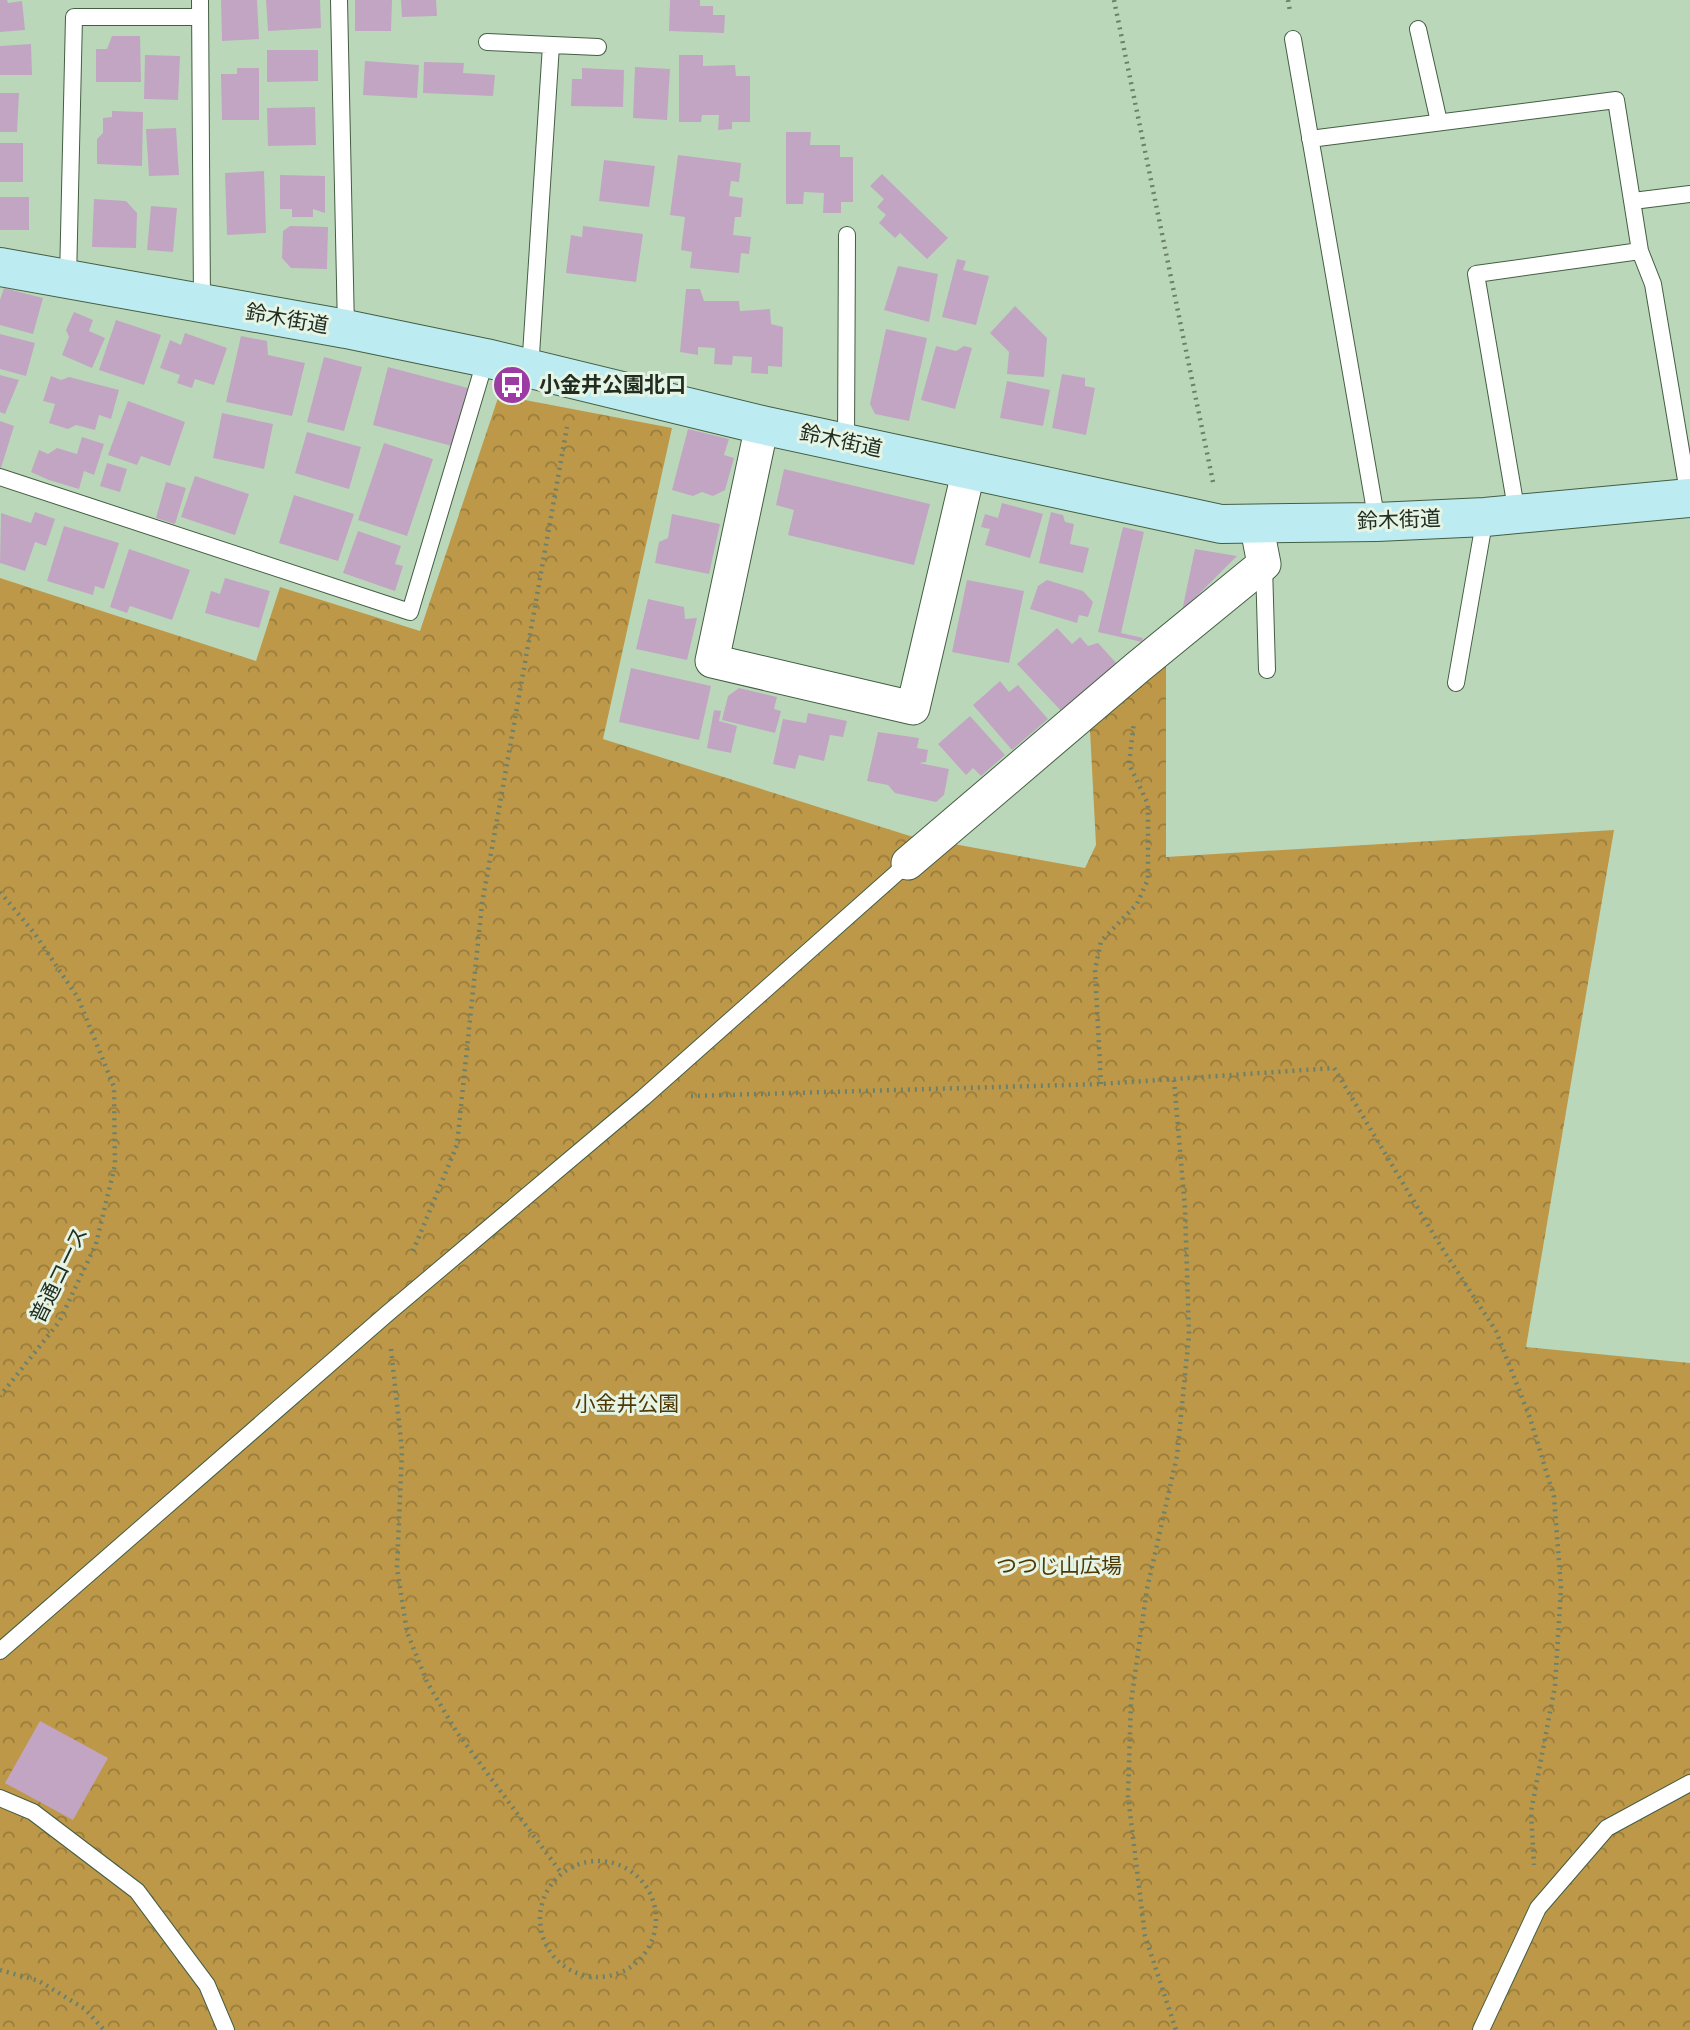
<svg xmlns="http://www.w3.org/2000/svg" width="1690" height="2030" font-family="'Exo 2','Noto Sans JP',sans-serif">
	<defs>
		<pattern id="park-crowns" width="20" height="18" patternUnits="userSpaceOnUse" patternTransform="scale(1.75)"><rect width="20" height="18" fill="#bd9848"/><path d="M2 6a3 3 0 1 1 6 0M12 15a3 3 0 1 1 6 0" fill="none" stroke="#997c3c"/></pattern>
	</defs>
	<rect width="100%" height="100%" fill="#bad8b9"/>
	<path fill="url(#park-crowns)" d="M 499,395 L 672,428 L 603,739 L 910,836 L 1085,868 L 1096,845 L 1090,730 L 1166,663 L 1166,857 L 1614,830 L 1526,1347 L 1690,1363 L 1690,2030 L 0,2030 L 0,578 L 256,661 L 280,587 L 420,631 Z"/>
	<path fill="#c2a5c3" d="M 0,0 L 7,0 L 8,3 L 22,1 L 25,30 L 0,32 Z
		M 221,0 L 257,0 L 259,39 L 222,41 Z
		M 266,0 L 320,0 L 321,28 L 268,31 Z
		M 355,0 L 392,0 L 391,31 L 355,31 Z
		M 401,0 L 436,0 L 437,16 L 402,17 Z
		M 670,0 L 700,0 L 700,6 L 713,6 L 713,15 L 725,15 L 724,33 L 669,31 Z
		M 112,36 L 140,36 L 141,82 L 96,82 L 96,49 L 107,49 Z
		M 31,44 L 32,75 L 0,75 L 0,46 Z
		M 267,50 L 318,50 L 318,81 L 267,82 Z
		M 145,55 L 180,56 L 178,100 L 144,99 Z
		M 679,55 L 703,55 L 703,66 L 735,65 L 736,76 L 750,76 L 750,122 L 732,122 L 732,129 L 718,130 L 719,115 L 702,115 L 701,122 L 679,122 Z
		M 365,61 L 419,65 L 417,98 L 363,95 Z
		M 424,62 L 464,63 L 463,73 L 495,75 L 493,96 L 423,93 Z
		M 635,67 L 670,69 L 667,120 L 633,118 Z
		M 237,68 L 259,68 L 259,120 L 222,120 L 221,74 L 237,74 Z
		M 582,68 L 624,70 L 623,107 L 571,106 L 572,79 L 582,79 Z
		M 0,93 L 19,93 L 17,132 L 0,132 Z
		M 315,107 L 316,145 L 268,146 L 267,108 Z
		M 112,111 L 143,112 L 142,166 L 97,164 L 97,139 L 103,133 L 103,118 L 112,117 Z
		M 176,128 L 179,175 L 149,176 L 146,129 Z
		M 786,132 L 811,132 L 810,145 L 840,145 L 840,157 L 853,157 L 853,202 L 841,202 L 841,213 L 823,213 L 824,193 L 804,192 L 803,204 L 786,204 Z
		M 0,143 L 23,143 L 23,182 L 0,182 Z
		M 678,155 L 741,163 L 739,182 L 731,181 L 729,196 L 743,198 L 741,217 L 735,217 L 733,235 L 751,237 L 749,254 L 741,253 L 739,273 L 690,268 L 692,252 L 681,250 L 685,217 L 670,215 Z
		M 604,160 L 655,166 L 649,207 L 599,201 Z
		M 264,171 L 266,233 L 227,235 L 225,173 Z
		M 882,174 L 948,238 L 927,259 L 900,233 L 895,238 L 879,223 L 886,215 L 877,207 L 884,199 L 870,186 Z
		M 280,175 L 325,176 L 325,213 L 313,209 L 313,217 L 292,217 L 292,209 L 280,209 Z
		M 0,197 L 29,197 L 29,230 L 0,230 Z
		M 94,199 L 126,201 L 137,213 L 136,248 L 92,247 Z
		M 151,206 L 177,208 L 173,252 L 147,250 Z
		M 290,226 L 328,227 L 327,269 L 291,268 L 282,258 L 283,231 Z
		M 583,226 L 643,234 L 636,282 L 566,273 L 571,235 L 582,237 Z
		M 957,259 L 966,261 L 963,270 L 989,276 L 976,325 L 942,317 Z
		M 898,266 L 938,274 L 929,322 L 884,310 Z
		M 4,288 L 43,298 L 33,334 L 0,325 L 0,300 Z
		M 686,289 L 700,289 L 704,301 L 739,301 L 740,311 L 770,309 L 771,324 L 783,327 L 782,367 L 768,366 L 768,374 L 751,373 L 752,357 L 733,356 L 732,365 L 714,364 L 715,348 L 698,347 L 698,355 L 680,352 Z
		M 1015,306 L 1047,338 L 1044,377 L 1007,374 L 1009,352 L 990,333 Z
		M 74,312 L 93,320 L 89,331 L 105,338 L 92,368 L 62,355 L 69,337 L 66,330 Z
		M 116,320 L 161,335 L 144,385 L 99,370 Z
		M 886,329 L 927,338 L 909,421 L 875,414 L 870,404 Z
		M 185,333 L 227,348 L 214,385 L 195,379 L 192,388 L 177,383 L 180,375 L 160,368 L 170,340 L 181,345 Z
		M 0,334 L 35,343 L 26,376 L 0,369 Z
		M 241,336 L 267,341 L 268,355 L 305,363 L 292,416 L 226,402 Z
		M 936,346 L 956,351 L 964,346 L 972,348 L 955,409 L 921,400 Z
		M 324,357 L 362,367 L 344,431 L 307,422 Z
		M 388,367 L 468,388 L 452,446 L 373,425 Z
		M 1062,374 L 1085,378 L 1085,386 L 1095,388 L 1086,435 L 1052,428 Z
		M 0,375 L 19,380 L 5,414 L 0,412 Z
		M 51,376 L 61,380 L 69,377 L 119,390 L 111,419 L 99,415 L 95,430 L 76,425 L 68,429 L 49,423 L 55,404 L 43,401 Z
		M 1007,381 L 1050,390 L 1043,426 L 1000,418 Z
		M 128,401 L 185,422 L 170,466 L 141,456 L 137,465 L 108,455 Z
		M 222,413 L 273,424 L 264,469 L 213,458 Z
		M 0,421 L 14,426 L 1,468 L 0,468 Z
		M 688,429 L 729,439 L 724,455 L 734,458 L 725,490 L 713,496 L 702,492 L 693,496 L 672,490 Z
		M 307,432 L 361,447 L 349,489 L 295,473 Z
		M 82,437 L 104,444 L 94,475 L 84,471 L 79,489 L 49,480 L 31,472 L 39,450 L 48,454 L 57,448 L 77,454 Z
		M 384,443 L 433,459 L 407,536 L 358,520 Z
		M 107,463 L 127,469 L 120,492 L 100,486 Z
		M 784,469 L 930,504 L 914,565 L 788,535 L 794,510 L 776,505 Z
		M 195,476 L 249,494 L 235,535 L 181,517 Z
		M 166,482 L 186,488 L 175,524 L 156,518 Z
		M 294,495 L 354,514 L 338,561 L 279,543 Z
		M 1002,503 L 1043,514 L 1030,558 L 985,545 L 990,529 L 981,527 L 985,514 L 998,518 Z
		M 35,512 L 55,519 L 46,546 L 35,542 L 25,571 L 0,563 L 1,513 L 31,523 Z
		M 1051,512 L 1063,515 L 1065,522 L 1074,524 L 1070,544 L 1089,548 L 1083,573 L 1039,563 Z
		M 672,514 L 720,524 L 709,574 L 655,563 L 659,542 L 668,538 Z
		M 64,526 L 119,543 L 104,589 L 95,586 L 93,595 L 47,581 Z
		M 1123,527 L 1144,532 L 1121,633 L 1143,638 L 1142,642 L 1098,632 Z
		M 358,531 L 401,546 L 395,564 L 403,566 L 395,591 L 343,573 Z
		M 129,549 L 190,570 L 172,620 L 130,606 L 127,613 L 110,607 Z
		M 1195,549 L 1237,556 L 1182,611 Z
		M 225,578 L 270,591 L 259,628 L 205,613 L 211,591 L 220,594 Z
		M 967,580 L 1024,591 L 1009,663 L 952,652 Z
		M 1047,580 L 1083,591 L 1093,602 L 1088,617 L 1079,615 L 1077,623 L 1030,609 L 1038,586 Z
		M 648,599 L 684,607 L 685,619 L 697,618 L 687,660 L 636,649 Z
		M 1057,628 L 1072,644 L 1080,637 L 1088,646 L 1098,643 L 1118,665 L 1064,714 L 1017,664 Z
		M 631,668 L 711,686 L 699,740 L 619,722 Z
		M 1000,681 L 1009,692 L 1018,685 L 1048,719 L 1012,750 L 973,705 Z
		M 739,688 L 777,697 L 774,709 L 781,711 L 775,733 L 722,720 L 728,696 Z
		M 714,710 L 721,711 L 719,721 L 737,726 L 731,753 L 707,748 Z
		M 808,713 L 847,721 L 843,737 L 830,735 L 824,761 L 799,755 L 795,769 L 773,764 L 783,719 L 806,723 Z
		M 970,716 L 1005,755 L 981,776 L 973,768 L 966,775 L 938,744 Z
		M 878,732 L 919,738 L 917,748 L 928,750 L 926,762 L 919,763 L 949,769 L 944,795 L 936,802 L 895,793 L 888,785 L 867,781 Z
		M 40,1721 L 108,1758 L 73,1820 L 5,1783 Z"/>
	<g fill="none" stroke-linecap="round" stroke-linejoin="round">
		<defs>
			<path id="lane" d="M 200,0 L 202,304
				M 339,0 L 346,329
				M 1418,29 L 1439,122
				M 1293,39 L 1377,522
				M 487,42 L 598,47
				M 1310,139 L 1616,100 L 1640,251 L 1653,284 L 1689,498
				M 1633,201 L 1690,194
				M 68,279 L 74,17 L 200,17
				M 530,370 L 551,45
				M 846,442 L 847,235
				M 0,477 L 410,612 L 486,358
				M 1517,514 L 1476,274 L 1640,251
				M 1264,566 L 1267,670
				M 1456,683 L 1485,517
				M 0,1651 L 388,1313 L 643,1098 L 908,863
				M 0,1798 L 33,1812 L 137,1891 L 207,1985 L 226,2030
				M 1481,2030 L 1538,1908 L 1607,1828 L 1690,1783"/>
			<path id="street" d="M 762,425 L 712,661 L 913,708 L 969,469
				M 908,863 L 1138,667 L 1264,564 L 1256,523"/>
			<path id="secondary" d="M 0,267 L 346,329 L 486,358 L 762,425 L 1221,524 L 1377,522 L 1485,517 L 1690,498"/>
		</defs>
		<use href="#lane" stroke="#445e43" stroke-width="18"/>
		<use href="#street" stroke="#445e43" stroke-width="35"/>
		<use href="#secondary" stroke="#445e43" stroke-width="40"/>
		<path stroke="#6c816b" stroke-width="4.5" stroke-dasharray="2 5" stroke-linecap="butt" d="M 1114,0 L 1213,482
			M 1288,0 L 1290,11
			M 0,892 L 35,934 L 78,998 L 114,1087 L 115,1165 L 96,1244 L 59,1322 L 0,1396
			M 1174,1080 L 1185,1208 L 1189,1335 L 1177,1456 L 1147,1589 L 1131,1702 L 1128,1796 L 1145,1936 L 1176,2030
			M 1101,1084 L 1095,970 L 1101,941 L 1137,904 L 1148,879 L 1148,804 L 1129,764 L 1134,722
			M 691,1096 L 1101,1084 L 1334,1068 L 1440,1245 L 1496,1331 L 1530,1418 L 1554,1497 L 1561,1588 L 1555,1686 L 1531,1812 L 1534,1865
			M 413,1251 L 457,1145 L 482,904 L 567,427
			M 391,1349 L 402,1450 L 397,1568 L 407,1632 L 427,1682 L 456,1731 L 562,1874
			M540 1919a58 58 0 1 1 116 0a58 58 0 1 1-116 0Z
			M 0,1970 L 39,1981 L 85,2009 L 104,2030"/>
		<use href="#lane" stroke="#fff" stroke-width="16"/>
		<use href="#street" stroke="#fff" stroke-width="33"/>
		<use href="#secondary" stroke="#bcecf1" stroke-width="38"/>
	</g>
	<defs>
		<symbol id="bus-disc" viewBox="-11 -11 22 22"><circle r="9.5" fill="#9b3ba3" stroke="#e5f4e4"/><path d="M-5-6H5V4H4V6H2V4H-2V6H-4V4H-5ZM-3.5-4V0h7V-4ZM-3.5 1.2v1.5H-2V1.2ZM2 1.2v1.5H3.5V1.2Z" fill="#fff"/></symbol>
	</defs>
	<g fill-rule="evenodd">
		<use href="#bus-disc" x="490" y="363" width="44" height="44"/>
	</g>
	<g text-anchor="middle" stroke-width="6" stroke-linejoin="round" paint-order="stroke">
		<g font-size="21" fill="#212d21" stroke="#e5f4e4">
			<text transform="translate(287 319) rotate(10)" y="7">鈴木街道</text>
			<text transform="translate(841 441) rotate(12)" y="7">鈴木街道</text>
			<text transform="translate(1399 520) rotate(-2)" y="7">鈴木街道</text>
			<text transform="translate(59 1275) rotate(-64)" y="7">普通コース</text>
		</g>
		<g font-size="21" font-weight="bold" fill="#212d21" stroke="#e5f4e4" text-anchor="start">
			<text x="539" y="392">小金井公園北口</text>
		</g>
		<g font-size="21" fill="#4e3906" stroke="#e5f4e4">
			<text x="627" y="1411">小金井公園</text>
			<text x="1059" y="1573">つつじ山広場</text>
		</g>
	</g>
</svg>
